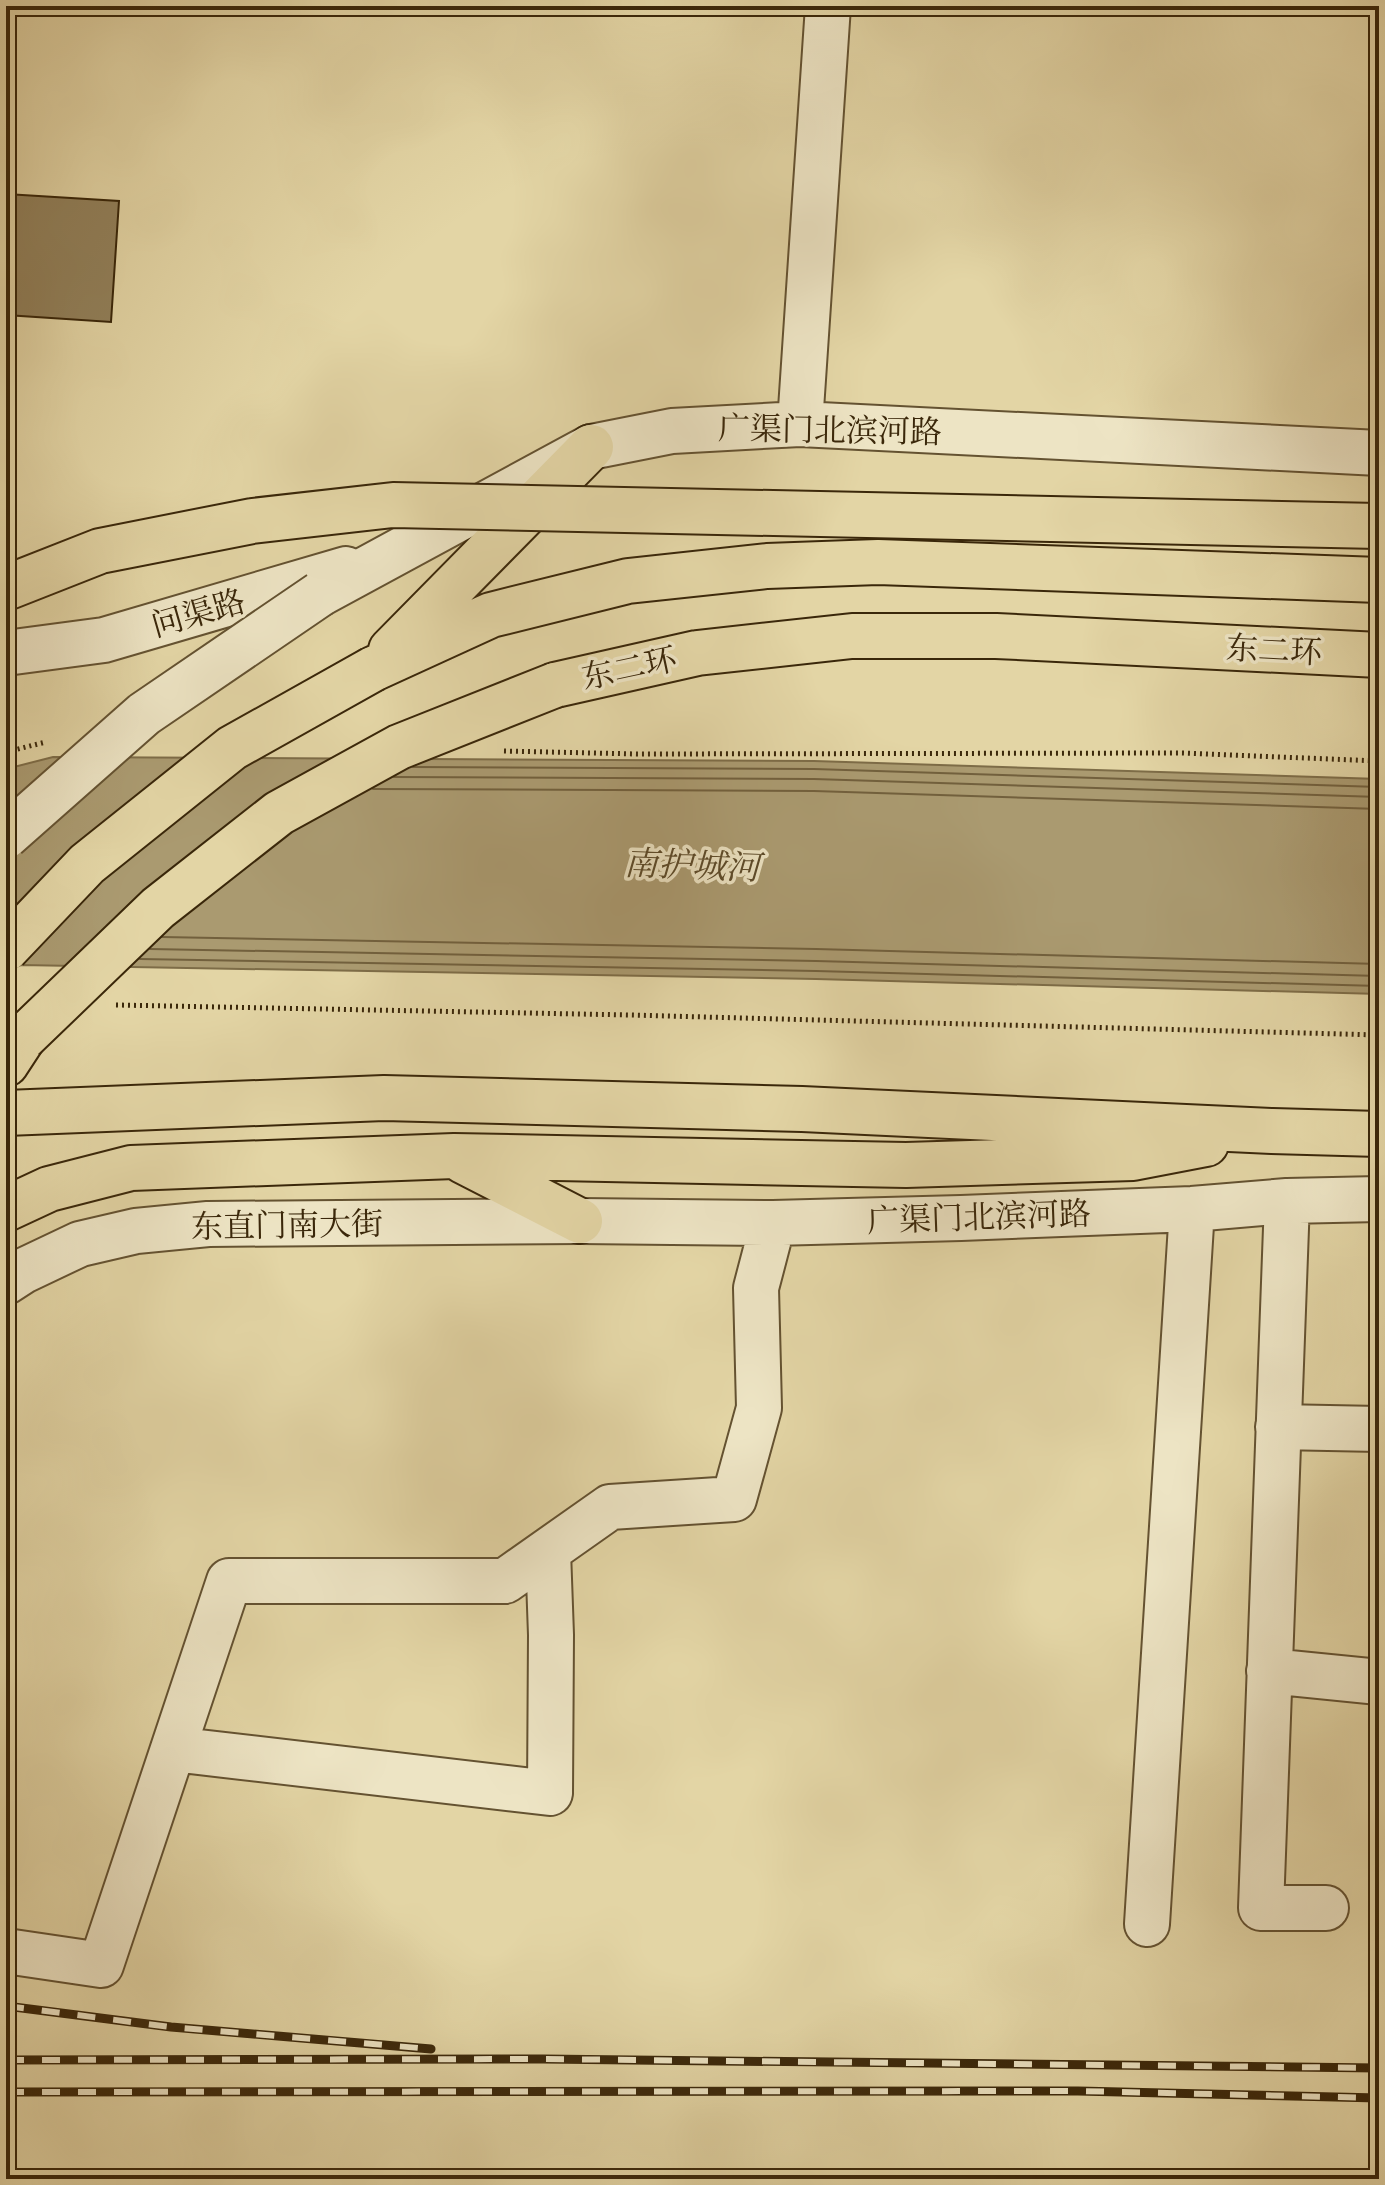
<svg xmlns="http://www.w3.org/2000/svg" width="1385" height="2185" font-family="'Old Standard TT','Noto Serif SC',serif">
	<rect width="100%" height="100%" fill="#e3d5a5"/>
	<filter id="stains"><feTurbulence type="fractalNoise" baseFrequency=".0025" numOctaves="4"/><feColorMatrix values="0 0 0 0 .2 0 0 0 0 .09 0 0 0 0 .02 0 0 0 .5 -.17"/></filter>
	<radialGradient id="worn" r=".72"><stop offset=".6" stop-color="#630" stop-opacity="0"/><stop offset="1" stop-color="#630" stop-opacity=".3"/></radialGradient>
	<path fill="#aa9a70" stroke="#7d6c47" stroke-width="2" d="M 53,757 L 814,761 L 1379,779 L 1379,994 L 816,979 L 21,965 L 6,971 L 6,769 Z"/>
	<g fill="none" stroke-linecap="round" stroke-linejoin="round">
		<path stroke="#72603d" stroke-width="2" d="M 413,767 L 814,769 L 1379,787
			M 394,777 L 814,779 L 1379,797
			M 373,789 L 814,791 L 1379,809
			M 162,937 L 816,949 L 1379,964
			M 150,949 L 816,961 L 1379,976
			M 140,959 L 816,971 L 1379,986"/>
	</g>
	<path fill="#92815b" stroke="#3a270a" stroke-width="2" d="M 6,194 L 119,201 L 111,322 L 6,315 Z"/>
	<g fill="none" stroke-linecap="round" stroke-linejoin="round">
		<defs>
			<path id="minor" d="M 800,424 L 828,6
				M 320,594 L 591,447 L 672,431 L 800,424 L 1379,453
				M 6,653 L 104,640 L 346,569
				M 1287,1201 L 1261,1908 L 1326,1908
				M 6,1282 L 23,1271 L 80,1244 L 136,1231 L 208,1224 L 580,1221 L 773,1223 L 961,1218 L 1192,1209 L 1287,1201 L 1379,1199
				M 1278,1427 L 1379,1429
				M 1269,1671 L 1379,1682
				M 173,1749 L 550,1793 L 551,1635 L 548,1551
				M 1147,1924 L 1192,1209
				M 6,1951 L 101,1965 L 229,1581 L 505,1581 L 610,1507 L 734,1499 L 759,1408 L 756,1288 L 773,1223"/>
			<path id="highway" d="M 391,650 L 591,447
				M 373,669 L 491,615 L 628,581 L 767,566 L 878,562 L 1379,580
				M 555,685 L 697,653 L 852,636 L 996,636 L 1379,655
				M 6,1064 L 23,1038
				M 6,1113 L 384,1098 L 802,1109 L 1272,1131 L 1379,1134
				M 463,1161 L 580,1221
				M 6,1209 L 49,1189 L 131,1168 L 454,1156 L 906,1165 L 1133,1158 L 1206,1144"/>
		</defs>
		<use href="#minor" stroke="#645231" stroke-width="48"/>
		<use href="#highway" stroke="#3a270a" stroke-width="48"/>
		<path stroke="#3a270a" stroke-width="5" stroke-dasharray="2 4" stroke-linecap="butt" d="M 504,751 L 637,754 L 1182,753 L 1379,761
			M 6,752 L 46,742
			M 116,1005 L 630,1015 L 1379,1035"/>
		<use href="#minor" stroke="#ede4c4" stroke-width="44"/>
		<use href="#highway" stroke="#e3d5a5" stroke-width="44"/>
		<defs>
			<path id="rail" d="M 6,2006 L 171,2027 L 431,2049
				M 6,2060 L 543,2059 L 1379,2068
				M 6,2092 L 1078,2091 L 1379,2098"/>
		</defs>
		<use href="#rail" stroke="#3a270a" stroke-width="9"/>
		<use href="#rail" stroke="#ede4c4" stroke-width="6" stroke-dasharray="18" stroke-linecap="butt"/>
		<defs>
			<path id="minor-bridge" d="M 6,836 L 144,714 L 320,594"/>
			<path id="highway-bridge" d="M 6,588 L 100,551 L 252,521 L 393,505 L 1379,526
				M 6,949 L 87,864 L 232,748 L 373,669
				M 23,1038 L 158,908 L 279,813 L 399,747 L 555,685"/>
		</defs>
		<use href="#minor-bridge" stroke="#645231" stroke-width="48" stroke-linecap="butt"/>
		<use href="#highway-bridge" stroke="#3a270a" stroke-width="48" stroke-linecap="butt"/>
		<use href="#minor-bridge" stroke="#ede4c4" stroke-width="44"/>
		<use href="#highway-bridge" stroke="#e3d5a5" stroke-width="44"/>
	</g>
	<g text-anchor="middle" stroke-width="7" stroke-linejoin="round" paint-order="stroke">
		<g font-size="32" fill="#3a270a" stroke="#ede4c4">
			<text transform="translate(830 430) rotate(1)" y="11">广渠门北滨河路</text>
			<text transform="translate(198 613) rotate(-16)" y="11">问渠路</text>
			<text transform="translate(1274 650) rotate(3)" y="11">东二环</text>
			<text transform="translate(629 668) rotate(-12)" y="11">东二环</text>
			<text transform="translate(979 1217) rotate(-2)" y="11">广渠门北滨河路</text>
			<text transform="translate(287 1225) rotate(-1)" y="11">东直门南大街</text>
		</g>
		<g font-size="34" font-style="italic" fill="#5c4a29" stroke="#ede4c4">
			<text transform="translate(692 865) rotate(2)" y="12">南护城河</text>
		</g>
	</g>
	<rect width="1385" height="2185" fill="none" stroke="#e3d5a5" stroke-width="32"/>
	<rect x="8" y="8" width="1369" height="2169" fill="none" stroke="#3a270a" stroke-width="4"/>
	<rect x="16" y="16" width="1353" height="2153" fill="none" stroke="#3a270a" stroke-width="2"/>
	<rect width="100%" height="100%" filter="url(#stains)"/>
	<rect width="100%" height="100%" fill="url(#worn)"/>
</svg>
